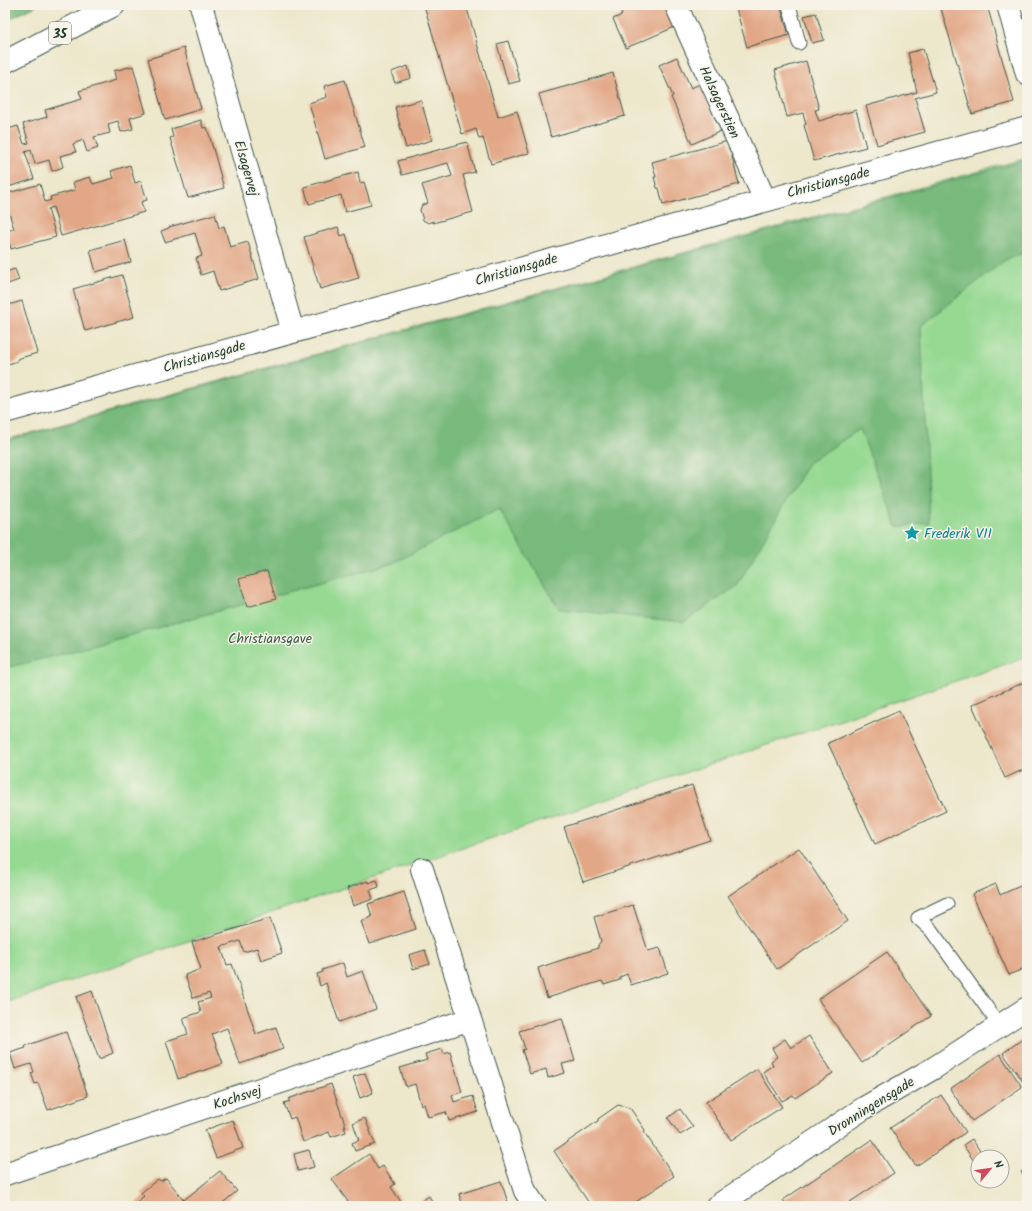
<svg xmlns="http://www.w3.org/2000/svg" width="1032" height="1211" font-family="Kalam,sans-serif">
	<rect width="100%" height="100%" fill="#f7f3e8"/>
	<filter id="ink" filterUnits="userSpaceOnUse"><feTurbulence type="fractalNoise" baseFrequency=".025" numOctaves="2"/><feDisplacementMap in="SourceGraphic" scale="8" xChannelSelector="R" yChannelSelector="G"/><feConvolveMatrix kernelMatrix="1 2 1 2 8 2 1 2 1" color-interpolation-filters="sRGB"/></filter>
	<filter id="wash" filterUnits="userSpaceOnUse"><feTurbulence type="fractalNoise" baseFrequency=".012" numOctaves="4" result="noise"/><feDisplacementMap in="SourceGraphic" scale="16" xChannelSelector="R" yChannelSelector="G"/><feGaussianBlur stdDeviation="0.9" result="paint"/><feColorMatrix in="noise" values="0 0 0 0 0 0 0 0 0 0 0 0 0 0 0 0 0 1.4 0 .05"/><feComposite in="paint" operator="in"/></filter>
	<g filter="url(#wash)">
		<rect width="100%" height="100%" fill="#ede7cb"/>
		<path fill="#95d992" stroke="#5a8b63" d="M 1027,158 L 1027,657 L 5,1003 L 5,440 Z"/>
		<path fill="#78b97c" stroke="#4c7b58" d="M 5,5 L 38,5 L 5,21 Z
			M 1027,160 L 1027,252 L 1005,260 L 921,326 L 929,523 L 897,527 L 860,429 L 808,463 L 737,586 L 684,622 L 559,609 L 499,509 L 393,563 L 66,653 L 5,668 L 5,441 Z"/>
		<g id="blocks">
			<path fill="#e2a786" d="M 424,5 L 466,5 L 498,117 L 517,111 L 529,153 L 491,164 L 483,138 L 479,139 L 476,129 L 462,134 Z
				M 618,5 L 667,5 L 677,26 L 626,48 L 613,19 L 622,15 Z
				M 735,5 L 780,5 L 789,35 L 747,47 Z
				M 940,5 L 987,5 L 1014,102 L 972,114 Z
				M 816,13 L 824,40 L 812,43 L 804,16 Z
				M 508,41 L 520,81 L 508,84 L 497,44 Z
				M 184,48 L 201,109 L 165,120 L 148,59 Z
				M 923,49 L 936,92 L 915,98 L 925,132 L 877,145 L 866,106 L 917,92 L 908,53 Z
				M 677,57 L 691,88 L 700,84 L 721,131 L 692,144 L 671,97 L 673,96 L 659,65 Z
				M 806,61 L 819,109 L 815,110 L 819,121 L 856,110 L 866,147 L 814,161 L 804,125 L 806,124 L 803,113 L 787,117 L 775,70 Z
				M 133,66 L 146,113 L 130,118 L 133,129 L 121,132 L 118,121 L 108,124 L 110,133 L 94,137 L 98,148 L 87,152 L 83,140 L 73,144 L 76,152 L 60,156 L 63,167 L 52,171 L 49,160 L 35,164 L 31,150 L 25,152 L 34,179 L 5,188 L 5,130 L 18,126 L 24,144 L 29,143 L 23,124 L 47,117 L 45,110 L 82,99 L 79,91 L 116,80 L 114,71 Z
				M 408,66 L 411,78 L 395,83 L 391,72 Z
				M 613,73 L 625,116 L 551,137 L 539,94 Z
				M 345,80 L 365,147 L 325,159 L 309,103 L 327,97 L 324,86 Z
				M 421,100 L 432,140 L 406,148 L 395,107 Z
				M 201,120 L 203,128 L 207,127 L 224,188 L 188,198 L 170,138 L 173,137 L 171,129 Z
				M 728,141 L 739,184 L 663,205 L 659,188 L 657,188 L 654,177 L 656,177 L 652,162 Z
				M 467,142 L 475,172 L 463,175 L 473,212 L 433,223 L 433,221 L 428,223 L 423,220 L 420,210 L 422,205 L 428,203 L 422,185 L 452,176 L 448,163 L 402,175 L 398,161 Z
				M 130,165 L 135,183 L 141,181 L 147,200 L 141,202 L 144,212 L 61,236 L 53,207 L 48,209 L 56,237 L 11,249 L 6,231 L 14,229 L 5,199 L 5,194 L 40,184 L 45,202 L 51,200 L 50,197 L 75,190 L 73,182 L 90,177 L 93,184 L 114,178 L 111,171 Z
				M 358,172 L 360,183 L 364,182 L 371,205 L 345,212 L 341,195 L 309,204 L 304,187 Z
				M 215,214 L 219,228 L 224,226 L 230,247 L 248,242 L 259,279 L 219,291 L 213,271 L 201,275 L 196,258 L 202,256 L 195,233 L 165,242 L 161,231 L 169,228 L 169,227 Z
				M 338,227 L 341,236 L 346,234 L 359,278 L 320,289 L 304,237 Z
				M 125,240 L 131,262 L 96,272 L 90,250 Z
				M 15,269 L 19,280 L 5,285 L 5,272 Z
				M 122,275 L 134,317 L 85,331 L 73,289 Z
				M 22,301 L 37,353 L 17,359 L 18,361 L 5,365 L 5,306 Z
				M 267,571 L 276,599 L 247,607 L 239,579 Z
				M 1027,681 L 1027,768 L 1005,778 L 972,705 Z
				M 899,711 L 946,811 L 875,844 L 828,743 Z
				M 692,785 L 710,840 L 583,882 L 564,827 Z
				M 799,848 L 848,921 L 777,969 L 728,896 Z
				M 377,880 L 379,887 L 370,890 L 373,899 L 353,906 L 347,888 L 368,881 L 368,883 Z
				M 1027,883 L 1027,967 L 1009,975 L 972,894 L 996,884 L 1000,895 Z
				M 404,892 L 416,929 L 369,944 L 361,921 L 372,917 L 368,904 Z
				M 633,905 L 648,951 L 660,948 L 668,973 L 631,985 L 627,974 L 620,977 L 620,980 L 604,985 L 602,981 L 547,998 L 538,968 L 598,948 L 598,945 L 601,941 L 594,917 Z
				M 270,918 L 282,953 L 261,960 L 257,948 L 244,952 L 240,941 L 221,947 L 227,965 L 232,964 L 256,1034 L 276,1027 L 283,1049 L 240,1064 L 227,1028 L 212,1034 L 223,1064 L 178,1079 L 166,1041 L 188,1034 L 183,1018 L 201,1012 L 198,1002 L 211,998 L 209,993 L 193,998 L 185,975 L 201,969 L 192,942 Z
				M 425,950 L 430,964 L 413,969 L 409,955 Z
				M 887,952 L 931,1016 L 862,1063 L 818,999 Z
				M 343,963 L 347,977 L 363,971 L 376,1009 L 339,1022 L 326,983 L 320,986 L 317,974 L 323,972 L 322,970 Z
				M 92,991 L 113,1053 L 99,1059 L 76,997 Z
				M 562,1018 L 575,1061 L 562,1064 L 565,1073 L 548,1078 L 546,1069 L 530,1074 L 522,1050 L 525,1049 L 519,1031 Z
				M 66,1032 L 88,1096 L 48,1110 L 38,1083 L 35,1084 L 31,1073 L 34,1072 L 31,1064 L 15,1069 L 10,1053 L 26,1048 L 25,1046 Z
				M 809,1036 L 833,1073 L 795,1098 L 793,1095 L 782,1101 L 763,1072 L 773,1065 L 771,1061 L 777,1057 L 772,1048 L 785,1039 L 791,1048 Z
				M 1027,1036 L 1027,1085 L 1026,1086 L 1003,1053 Z
				M 442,1049 L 444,1054 L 450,1052 L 462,1092 L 452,1095 L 454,1102 L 473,1096 L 478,1112 L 449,1121 L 446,1112 L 428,1117 L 424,1104 L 421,1105 L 415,1084 L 406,1087 L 400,1068 L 427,1060 L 425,1054 Z
				M 1000,1054 L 1022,1087 L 972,1121 L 950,1089 Z
				M 757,1069 L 782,1107 L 731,1140 L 706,1102 Z
				M 365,1073 L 373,1093 L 360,1098 L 353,1077 Z
				M 331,1084 L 346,1127 L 344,1127 L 346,1132 L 331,1137 L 329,1132 L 303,1142 L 295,1117 L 290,1119 L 284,1103 L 290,1101 L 288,1099 Z
				M 941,1095 L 966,1132 L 916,1166 L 890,1128 Z
				M 618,1105 L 630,1108 L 645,1130 L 644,1132 L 674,1176 L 630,1206 L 591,1206 L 554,1151 L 598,1121 L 598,1119 Z
				M 680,1109 L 693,1127 L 680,1135 L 668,1118 Z
				M 365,1118 L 375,1144 L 355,1151 L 352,1143 L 359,1140 L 353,1123 Z
				M 233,1120 L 243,1148 L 216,1158 L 205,1130 Z
				M 972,1139 L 984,1157 L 978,1157 L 978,1163 L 976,1164 L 963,1145 Z
				M 872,1140 L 894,1173 L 850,1202 L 853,1206 L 787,1206 L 783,1200 Z
				M 309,1150 L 314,1167 L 298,1171 L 294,1154 Z
				M 369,1154 L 378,1169 L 383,1166 L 395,1184 L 391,1187 L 401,1202 L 395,1206 L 351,1206 L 332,1179 Z
				M 1027,1168 L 1027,1181 L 1021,1172 Z
				M 220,1171 L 237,1191 L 219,1206 L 132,1206 L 144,1196 L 141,1193 L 158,1179 L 161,1181 L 166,1178 L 184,1200 Z
				M 501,1181 L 509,1206 L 463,1206 L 459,1194 Z
				M 429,1196 L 435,1206 L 414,1206 Z"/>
		</g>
	</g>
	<g filter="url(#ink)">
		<use href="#blocks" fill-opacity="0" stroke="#3e564b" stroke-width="1"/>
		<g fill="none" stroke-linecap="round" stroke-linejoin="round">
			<defs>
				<path id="service" d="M 789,5 L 799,43
					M 947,904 L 918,918 L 931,930 L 1000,1026"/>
				<path id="minor" d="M 201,5 L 293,332
					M 676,5 L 765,200
					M 1008,5 L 1027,74
					M 5,412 L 1027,128
					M 422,869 L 525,1191 L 535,1206
					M 5,1174 L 470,1019
					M 717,1206 L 864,1108 L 934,1068 L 1027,1008"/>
				<path id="primary" d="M 5,62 L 114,5"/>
			</defs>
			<use href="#service" stroke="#3e564b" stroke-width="15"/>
			<use href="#minor" stroke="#3e564b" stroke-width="24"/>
			<use href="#primary" stroke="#3e564b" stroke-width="24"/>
			<use href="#service" stroke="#fff" stroke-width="13"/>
			<use href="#minor" stroke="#fff" stroke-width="22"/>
			<use href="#primary" stroke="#fff" stroke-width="22"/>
		</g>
	</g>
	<defs>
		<symbol id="sight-bare" viewBox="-9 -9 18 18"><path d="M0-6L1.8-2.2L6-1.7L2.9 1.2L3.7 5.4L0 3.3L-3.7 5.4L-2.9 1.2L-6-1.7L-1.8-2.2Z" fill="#0f9aa8" stroke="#f7f3e8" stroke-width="2.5" paint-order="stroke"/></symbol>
	</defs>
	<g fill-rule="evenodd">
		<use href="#sight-bare" x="901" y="522" width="22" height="22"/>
	</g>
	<g text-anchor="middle" stroke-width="3" stroke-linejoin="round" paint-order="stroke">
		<rect fill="#f7f3e8" stroke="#60746a" stroke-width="1" x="49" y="22" width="22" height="22" rx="3"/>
		<g font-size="13" font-weight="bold" fill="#1f3d34">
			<text x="60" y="38">35</text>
		</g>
		<g font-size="14" fill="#1f3d34" stroke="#f7f3e8">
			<text transform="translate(720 102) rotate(65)" y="5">Halsagerstien</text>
			<text transform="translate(247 168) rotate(74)" y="5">Elsagervej</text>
			<text transform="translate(828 182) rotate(-15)" y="5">Christiansgade</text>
			<text transform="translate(516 269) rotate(-16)" y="5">Christiansgade</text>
			<text transform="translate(204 356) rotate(-16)" y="5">Christiansgade</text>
			<text transform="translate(237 1097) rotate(-18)" y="5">Kochsvej</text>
			<text transform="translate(871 1106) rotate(-32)" y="5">Dronningensgade</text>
		</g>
		<g font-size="14" fill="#0d838f" stroke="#f7f3e8" text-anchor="start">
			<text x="924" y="538">Frederik VII</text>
		</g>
		<g font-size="14" fill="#375c47" stroke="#f7f3e8">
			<text x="270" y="643">Christiansgave</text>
		</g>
	</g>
	<rect width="1032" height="1211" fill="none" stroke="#f7f3e8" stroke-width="20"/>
	<g transform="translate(990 1169) rotate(61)"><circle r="19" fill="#f7f3e8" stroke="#a1aaa0"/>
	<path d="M0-3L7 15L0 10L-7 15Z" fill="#d1495b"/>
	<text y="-6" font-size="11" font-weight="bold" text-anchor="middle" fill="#1f3d34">N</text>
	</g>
</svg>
